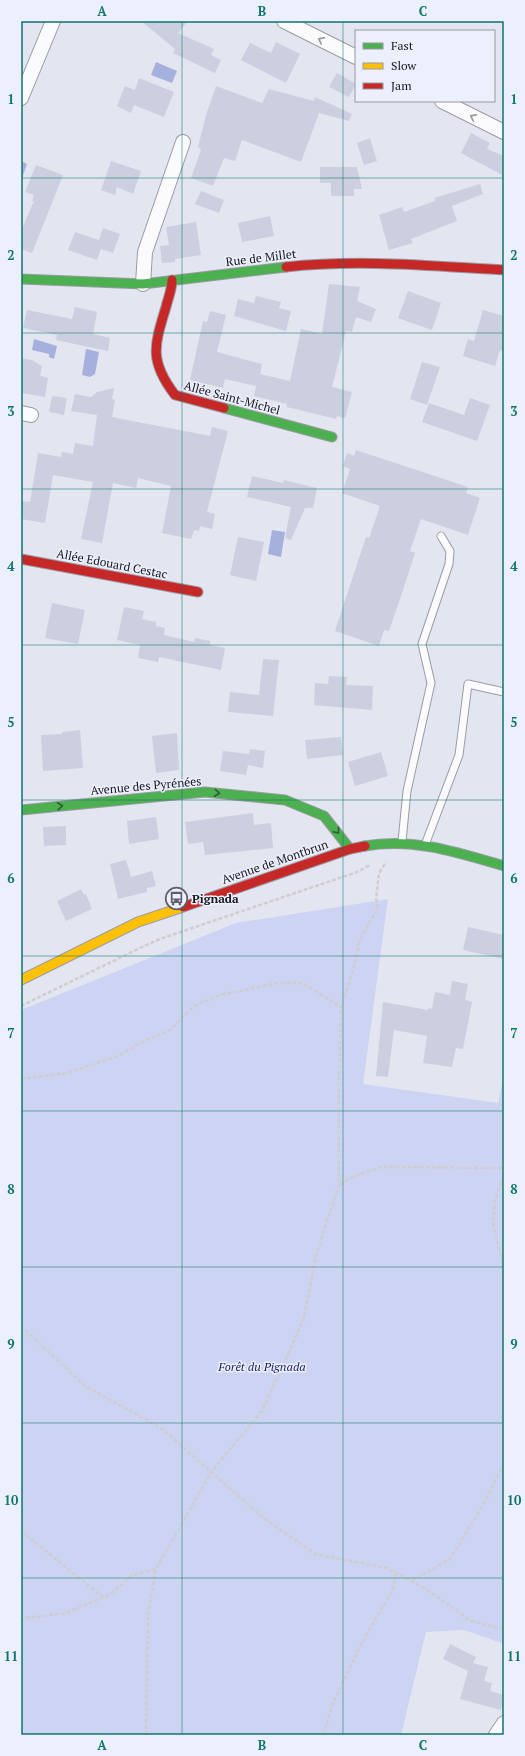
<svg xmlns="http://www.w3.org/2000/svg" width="525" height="1756" font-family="'PT Serif',serif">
	<rect width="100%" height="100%" fill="#e3e6f0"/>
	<path fill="#cdd4f3" d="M 388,899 L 363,1084 L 498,1103 L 504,1075 L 504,1644 L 464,1630 L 426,1632 L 401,1735 L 21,1735 L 21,1010 L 236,923 Z"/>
	<path fill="#a6b0dc" d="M 156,62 L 177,71 L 172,83 L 151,75 Z
		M 21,161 L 27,164 L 21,181 Z
		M 34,339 L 57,346 L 54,359 L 49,357 L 49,354 L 32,350 Z
		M 86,349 L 99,352 L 95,374 L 90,377 L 82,375 Z
		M 272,530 L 285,532 L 281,557 L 268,554 Z"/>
	<path fill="#cbcfdf" d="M 141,21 L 188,21 L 178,33 L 214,49 L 211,55 L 221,60 L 215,73 L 173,53 L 175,49 Z
		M 276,42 L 300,54 L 286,83 L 241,60 L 250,43 L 271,53 Z
		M 337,73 L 356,84 L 349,97 L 329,87 Z
		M 139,78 L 174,92 L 164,117 L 134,105 L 131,113 L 117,106 L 125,86 L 135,90 Z
		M 216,86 L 262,103 L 269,89 L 314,101 L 315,97 L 352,114 L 349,121 L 319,113 L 301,162 L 242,140 L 235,161 L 224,158 L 213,186 L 191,178 L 201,150 L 198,147 L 206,115 Z
		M 471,133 L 490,143 L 487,149 L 504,156 L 504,176 L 461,153 Z
		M 370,138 L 377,161 L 364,165 L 357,143 Z
		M 111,161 L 141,171 L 133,194 L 117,187 L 115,195 L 101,190 Z
		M 36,165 L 63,175 L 32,253 L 21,249 L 21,231 L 34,201 L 32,201 L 34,195 L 25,192 Z
		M 320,167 L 357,167 L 362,189 L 354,189 L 354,196 L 331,196 L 331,183 L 320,183 Z
		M 480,184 L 483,194 L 452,206 L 457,221 L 411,239 L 413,243 L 389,250 L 379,215 L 402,207 L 404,212 L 435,201 L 434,198 Z
		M 201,191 L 224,200 L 219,213 L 195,204 Z
		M 270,216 L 274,236 L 242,242 L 238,223 Z
		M 196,222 L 201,255 L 175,259 L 175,262 L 162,263 L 160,246 L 169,245 L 166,227 Z
		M 103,228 L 120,234 L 113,253 L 101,249 L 97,260 L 68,250 L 75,232 L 99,240 Z
		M 329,284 L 360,287 L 357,301 L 376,309 L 371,322 L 356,317 L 352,332 L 346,331 L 332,387 L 352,392 L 345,418 L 337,416 L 336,419 L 287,407 L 287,404 L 254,396 L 256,386 L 225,379 L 223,388 L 190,380 L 203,321 L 207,322 L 210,311 L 226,315 L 217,352 L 262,364 L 260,374 L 290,381 L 301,329 L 322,334 Z
		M 408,291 L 441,303 L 432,330 L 398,318 Z
		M 256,296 L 281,302 L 279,308 L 291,311 L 286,331 L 234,316 L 238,299 L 254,303 Z
		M 75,307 L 97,312 L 93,334 L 110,338 L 108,351 L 56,340 L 57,335 L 23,328 L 27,310 L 72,319 Z
		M 483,310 L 504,316 L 504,351 L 500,350 L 495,366 L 463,356 L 468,339 L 474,341 Z
		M 21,358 L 32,360 L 42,366 L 40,376 L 48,378 L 45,397 L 21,393 Z
		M 422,362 L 440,367 L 427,405 L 410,399 Z
		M 114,388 L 112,399 L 115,400 L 112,417 L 210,436 L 212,427 L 228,431 L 207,512 L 215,514 L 212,529 L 200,526 L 199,531 L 194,530 L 191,539 L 162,533 L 171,486 L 138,478 L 136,488 L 113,483 L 102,543 L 81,539 L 93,482 L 53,475 L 45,523 L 21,519 L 21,501 L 30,502 L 38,453 L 61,457 L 62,452 L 73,454 L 75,443 L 93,446 L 97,415 L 71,411 L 75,394 L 91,397 L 97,392 Z
		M 52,396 L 67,398 L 64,415 L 49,412 Z
		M 470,398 L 490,405 L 477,441 L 422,422 L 429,403 L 464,415 Z
		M 356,450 L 468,487 L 466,493 L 480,498 L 468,535 L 421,519 L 410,551 L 415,553 L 402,593 L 389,631 L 384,630 L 379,646 L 335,631 L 366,537 L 369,538 L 380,506 L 342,493 L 350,469 L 343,466 L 347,453 L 354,456 Z
		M 252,476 L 283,483 L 284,480 L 317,488 L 313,508 L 305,508 L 291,540 L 285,538 L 291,507 L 247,497 Z
		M 238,537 L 264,542 L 256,581 L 230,575 Z
		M 52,603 L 85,610 L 78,644 L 45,638 Z
		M 124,607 L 144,611 L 142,619 L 156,622 L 156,626 L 165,628 L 164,635 L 194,642 L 195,638 L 210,641 L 210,645 L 225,648 L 221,670 L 159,657 L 158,662 L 138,658 L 140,645 L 117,640 Z
		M 263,659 L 279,660 L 273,716 L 228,712 L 230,692 L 259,695 Z
		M 329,676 L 347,677 L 346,685 L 373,686 L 372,710 L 314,705 L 315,683 L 328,684 Z
		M 80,730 L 83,768 L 43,771 L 41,735 L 62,734 L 62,732 Z
		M 177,733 L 179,770 L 156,773 L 152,736 Z
		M 341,737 L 343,755 L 307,759 L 305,740 Z
		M 250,749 L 265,751 L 263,768 L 248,765 L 246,775 L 220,771 L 223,751 L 249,754 Z
		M 381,752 L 388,776 L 355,786 L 348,762 Z
		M 253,813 L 254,825 L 271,823 L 273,848 L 205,855 L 203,842 L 188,844 L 185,822 Z
		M 156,817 L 159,839 L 129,844 L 127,821 Z
		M 66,826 L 66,845 L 44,846 L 43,827 Z
		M 126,860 L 131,877 L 152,871 L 156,886 L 147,888 L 147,892 L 118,899 L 110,864 Z
		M 81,889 L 84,895 L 86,894 L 92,909 L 66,921 L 57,901 Z
		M 468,927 L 504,935 L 504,959 L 463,950 Z
		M 452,981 L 468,984 L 465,1000 L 472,1002 L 463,1049 L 456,1048 L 452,1067 L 423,1063 L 427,1036 L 394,1030 L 388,1077 L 376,1076 L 383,1002 L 428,1010 L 429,1008 L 432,1009 L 435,992 L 450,995 Z
		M 450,1644 L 476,1657 L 473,1663 L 488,1667 L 484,1681 L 492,1683 L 490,1691 L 504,1695 L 501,1710 L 460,1699 L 468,1671 L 443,1659 Z"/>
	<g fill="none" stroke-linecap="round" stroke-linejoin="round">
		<defs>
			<path id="lane" d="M 402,841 L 407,791 L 431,683 L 422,644 L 449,564 L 450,551 L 441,536
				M 425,845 L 459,755 L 468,684 L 504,692"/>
			<path id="street" d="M 284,21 L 356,57
				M 21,98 L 53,21
				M 442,101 L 504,132
				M 143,284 L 145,252 L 183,142
				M 21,413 L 31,415
				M 496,1735 L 504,1723"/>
			<path id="fast" d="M 21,279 L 143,284 L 286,267
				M 224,408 L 332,437
				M 21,810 L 205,792 L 285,800 L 324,816 L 350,849
				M 365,846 C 412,837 460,853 504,866"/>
			<path id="slow" d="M 21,980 L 138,922 L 183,907"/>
			<path id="jam" d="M 286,267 C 359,259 431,266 504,270
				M 172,280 C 172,290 168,298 166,307 C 154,346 149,361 175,395 L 224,408
				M 21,559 L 198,592
				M 183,907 L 350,849 L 365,846"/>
		</defs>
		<use href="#lane" stroke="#999ca4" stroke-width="9"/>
		<use href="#street" stroke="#999ca4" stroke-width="16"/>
		<use href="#fast" stroke="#999ca4" stroke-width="11"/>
		<use href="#slow" stroke="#999ca4" stroke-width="11"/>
		<use href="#jam" stroke="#999ca4" stroke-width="11"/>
		<path stroke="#ceced1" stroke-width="2.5" stroke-dasharray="4 2" stroke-linecap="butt" d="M 21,1006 L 142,947 L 160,939 L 357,872 L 370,865
			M 21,1079 L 67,1073 L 118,1056 L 140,1043 L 170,1030 L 194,1006 L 220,995 L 277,983 L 302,983 L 341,1007
			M 504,1177 C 496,1193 492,1210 494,1228 C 497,1244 503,1258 504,1274
			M 340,1185 L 350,1178 L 381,1167 L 504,1168
			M 21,1326 L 85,1386 L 161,1428 L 265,1519 L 315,1554 L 387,1568 L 426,1589 L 471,1621 L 504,1629
			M 21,1531 L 103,1597
			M 412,1581 L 450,1559 L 482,1507 L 504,1464
			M 21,1622 L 25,1618 L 66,1613 L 111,1594 L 131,1576 L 156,1569 L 212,1471 L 262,1411 L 303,1321 L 317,1252 L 339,1185 L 339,1076 L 341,1007 L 354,967 L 359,943 L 370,921 L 376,913 L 378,903 L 376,899 L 379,873 L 386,862
			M 146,1735 L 148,1614 L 156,1569
			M 323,1735 L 333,1703 L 361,1644 L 392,1591 L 396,1573"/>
		<use href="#lane" stroke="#fbfbfd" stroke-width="7"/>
		<use href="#street" stroke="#fbfbfd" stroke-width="14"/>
		<use href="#fast" stroke="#4caf50" stroke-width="9"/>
		<use href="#slow" stroke="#ffc107" stroke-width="9"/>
		<use href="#jam" stroke="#c62828" stroke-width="9"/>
	</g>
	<defs><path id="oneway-chevron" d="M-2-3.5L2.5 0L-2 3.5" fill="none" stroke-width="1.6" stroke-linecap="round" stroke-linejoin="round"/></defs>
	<g stroke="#949499">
		<use href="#oneway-chevron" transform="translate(321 40) rotate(-153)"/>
		<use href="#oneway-chevron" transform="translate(473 117) rotate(-153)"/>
	</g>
	<g stroke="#2e5b34">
		<use href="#oneway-chevron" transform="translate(217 793) rotate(6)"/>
		<use href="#oneway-chevron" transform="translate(60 806) rotate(-6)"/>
		<use href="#oneway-chevron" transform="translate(337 831) rotate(50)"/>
	</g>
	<path fill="none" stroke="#0f766e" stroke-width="1" stroke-opacity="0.55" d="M 182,21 L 182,1735M 343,21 L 343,1735M 21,178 L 504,178M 21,333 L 504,333M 21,489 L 504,489M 21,645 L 504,645M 21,800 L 504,800M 21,956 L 504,956M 21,1111 L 504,1111M 21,1267 L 504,1267M 21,1423 L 504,1423M 21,1578 L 504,1578"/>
	<defs>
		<symbol id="bus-ring" viewBox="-11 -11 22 22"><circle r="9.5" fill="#eceffc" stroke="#5e5f68" stroke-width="1.5"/><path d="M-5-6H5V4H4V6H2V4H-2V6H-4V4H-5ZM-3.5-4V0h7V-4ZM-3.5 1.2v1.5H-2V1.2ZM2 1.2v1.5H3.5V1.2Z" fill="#5e5f68"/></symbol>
	</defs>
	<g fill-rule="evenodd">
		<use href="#bus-ring" x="164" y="886" width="25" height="25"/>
	</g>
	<g text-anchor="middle" stroke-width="3" stroke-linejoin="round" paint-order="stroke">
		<g font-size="12" fill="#16171e" stroke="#eceffc">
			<text transform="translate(261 258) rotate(-7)" y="4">Rue de Millet</text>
			<text transform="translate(232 398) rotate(15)" y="4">Allée Saint-Michel</text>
			<text transform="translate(112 564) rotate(11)" y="4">Allée Edouard Cestac</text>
			<text transform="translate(146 786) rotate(-5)" y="4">Avenue des Pyrénées</text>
			<text transform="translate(275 862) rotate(-19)" y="4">Avenue de Montbrun</text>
		</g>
		<g font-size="12" font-weight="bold" fill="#16171e" stroke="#eceffc" text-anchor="start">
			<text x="192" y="903">Pignada</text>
		</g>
		<g font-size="12" font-style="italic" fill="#1f2368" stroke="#eceffc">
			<text x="262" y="1371">Forêt du Pignada</text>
		</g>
	</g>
	<rect width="525" height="1756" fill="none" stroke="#eceffc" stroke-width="44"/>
	<rect x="355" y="30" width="140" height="72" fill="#eceffc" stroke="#9699a3"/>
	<rect x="363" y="43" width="20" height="6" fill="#4caf50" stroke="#9699a3"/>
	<text x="391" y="50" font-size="12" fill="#16171e">Fast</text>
	<rect x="363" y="63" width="20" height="6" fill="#ffc107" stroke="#9699a3"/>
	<text x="391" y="70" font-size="12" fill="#16171e">Slow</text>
	<rect x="363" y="83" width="20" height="6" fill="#c62828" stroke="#9699a3"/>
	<text x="391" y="90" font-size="12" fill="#16171e">Jam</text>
	<rect x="22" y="22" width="481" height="1712" fill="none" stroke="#0f766e" stroke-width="1.5"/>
	<g font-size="13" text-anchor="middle" font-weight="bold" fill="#0f766e">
		<text x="102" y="16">A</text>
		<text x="262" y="16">B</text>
		<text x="423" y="16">C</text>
		<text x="11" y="104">1</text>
		<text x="514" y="104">1</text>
		<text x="11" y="260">2</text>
		<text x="514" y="260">2</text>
		<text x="11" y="416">3</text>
		<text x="514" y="416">3</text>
		<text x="11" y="571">4</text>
		<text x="514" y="571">4</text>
		<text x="11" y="727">5</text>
		<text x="514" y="727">5</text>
		<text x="11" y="883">6</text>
		<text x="514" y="883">6</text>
		<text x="11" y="1038">7</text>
		<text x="514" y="1038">7</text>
		<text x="11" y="1194">8</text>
		<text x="514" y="1194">8</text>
		<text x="11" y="1349">9</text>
		<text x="514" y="1349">9</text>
		<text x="11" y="1505">10</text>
		<text x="514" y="1505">10</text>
		<text x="11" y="1661">11</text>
		<text x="514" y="1661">11</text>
		<text x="102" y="1750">A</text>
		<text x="262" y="1750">B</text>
		<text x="423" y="1750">C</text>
	</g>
</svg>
